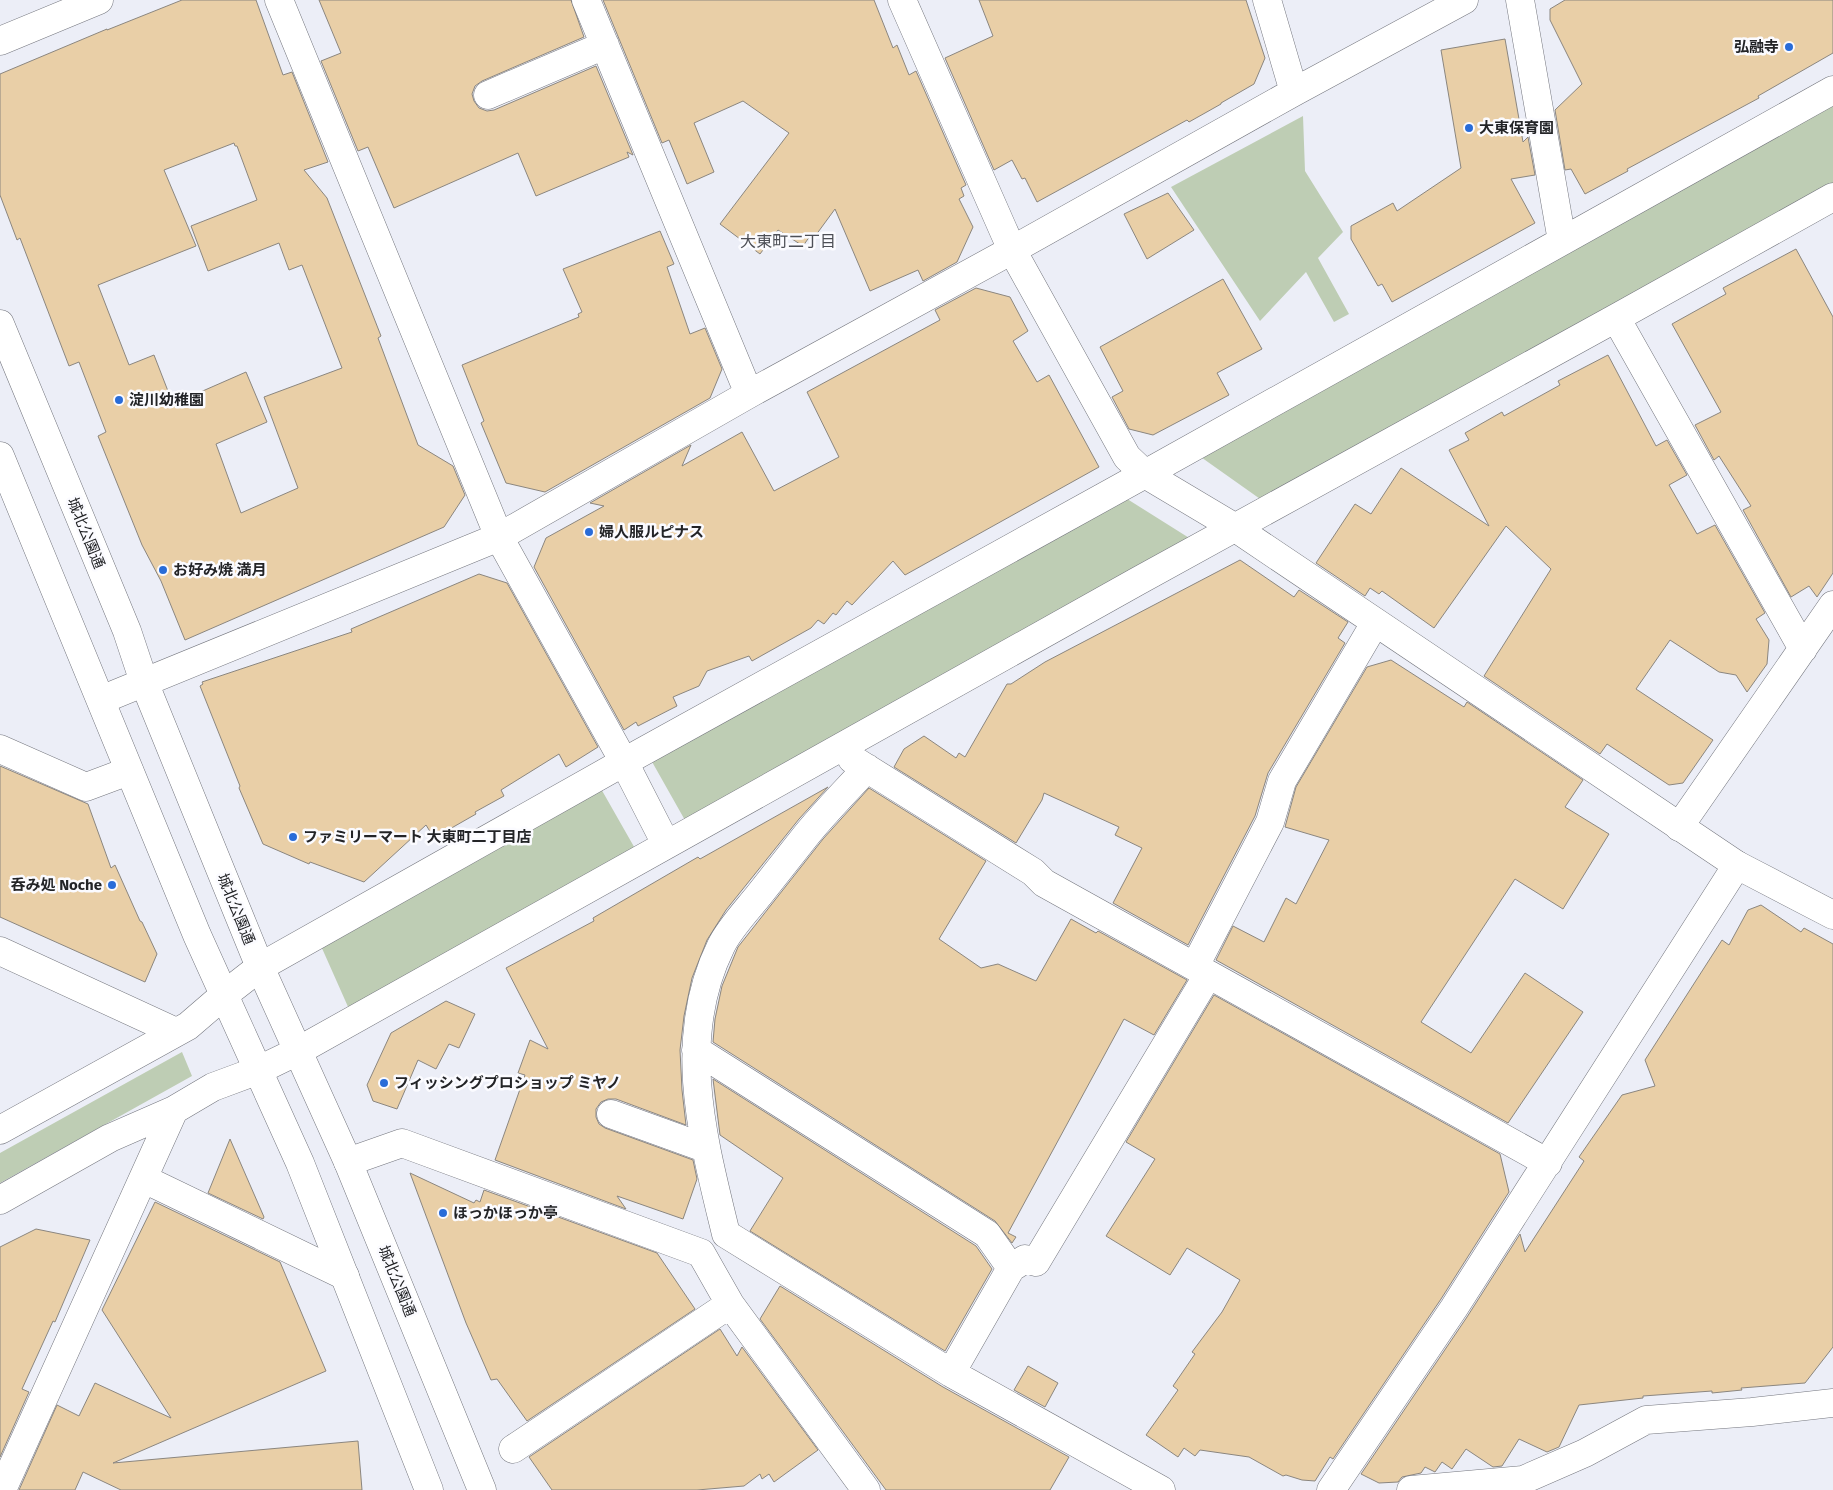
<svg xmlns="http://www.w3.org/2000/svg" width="1833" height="1490" font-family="'Fira Sans','Noto Sans JP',sans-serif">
	<rect width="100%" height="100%" fill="#eceef7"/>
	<path fill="#becdb4" d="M 1833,101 L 1833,186 L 1263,501 L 1198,455 Z
		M 1303,116 L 1305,171 L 1343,232 L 1318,258 L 1349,314 L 1334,322 L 1306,272 L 1260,321 L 1171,187 Z
		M 1124,497 L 1194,541 L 686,822 L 651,760 Z
		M 600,787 L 637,852 L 349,1009 L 321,946 Z
		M 182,1052 L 192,1076 L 0,1183 L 0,1153 Z"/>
	<path fill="#e9cfa7" stroke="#8b867f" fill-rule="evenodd" d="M 182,0 L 256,0 L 283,75 L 292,72 L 328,162 L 304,170 L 327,198 L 381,336 L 378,338 L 418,445 L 453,466 L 465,495 L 444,527 L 185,640 L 161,581 L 142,545 L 98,436 L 106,432 L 79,362 L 69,366 L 20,238 L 17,240 L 0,195 L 0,74 L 107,29 L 107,30 ZM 234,143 L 235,146 L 237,146 L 257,200 L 191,226 L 208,271 L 279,243 L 289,270 L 302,265 L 342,368 L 264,397 L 298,488 L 241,513 L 216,444 L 267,422 L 246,372 L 173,404 L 154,355 L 129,365 L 98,285 L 196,246 L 164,170 Z
		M 319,0 L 571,0 L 584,37 L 482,81 L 475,86 L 472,94 L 474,101 L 479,108 L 487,111 L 494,110 L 596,66 L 633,155 L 627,152 L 629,157 L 536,196 L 518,153 L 394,208 L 368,147 L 358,151 L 321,61 L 341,53 Z
		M 603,0 L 874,0 L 893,48 L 897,45 L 909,75 L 916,71 L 966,185 L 961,188 L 964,196 L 959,199 L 973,227 L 957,262 L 923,281 L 918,270 L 870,291 L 835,209 L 813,239 L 810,236 L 803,246 L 778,230 L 760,254 L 720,224 L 789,133 L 743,101 L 694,123 L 714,172 L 687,184 L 669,140 L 662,143 Z
		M 979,0 L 1246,0 L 1265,58 L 1254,84 L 1221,103 L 1221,104 L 1189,122 L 1187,120 L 1037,202 L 1025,178 L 1022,179 L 1012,160 L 994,170 L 945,58 L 993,36 Z
		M 1565,0 L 1833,0 L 1833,53 L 1758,96 L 1759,98 L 1627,169 L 1628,171 L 1585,194 L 1571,169 L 1565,170 L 1555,110 L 1582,84 L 1550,20 L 1550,9 Z
		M 1505,39 L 1523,142 L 1528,137 L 1535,175 L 1511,179 L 1535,223 L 1392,302 L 1382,284 L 1378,286 L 1351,239 L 1351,226 L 1393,203 L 1397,211 L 1461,168 L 1441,50 Z
		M 1168,193 L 1194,230 L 1147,259 L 1124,214 Z
		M 660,231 L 674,264 L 667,267 L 690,334 L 705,328 L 722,369 L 710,398 L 545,492 L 506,483 L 481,423 L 484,421 L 462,365 L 579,317 L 578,314 L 582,312 L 563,269 Z
		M 1796,249 L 1833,317 L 1833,573 L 1817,597 L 1809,586 L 1791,597 L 1743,510 L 1751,506 L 1719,456 L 1714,460 L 1695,425 L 1721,412 L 1672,324 L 1726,294 L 1723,288 Z
		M 1223,279 L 1262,349 L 1217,373 L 1229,395 L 1153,435 L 1129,429 L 1112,397 L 1123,391 L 1100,347 Z
		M 976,288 L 1010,297 L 1028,331 L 1013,341 L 1037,382 L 1049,375 L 1099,467 L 905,575 L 893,561 L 852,605 L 847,601 L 836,615 L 833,613 L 824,624 L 818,620 L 811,628 L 752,661 L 749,656 L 707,671 L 699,686 L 673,697 L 677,706 L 638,726 L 636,722 L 624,730 L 534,567 L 546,538 L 604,506 L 590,503 L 691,445 L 682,466 L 742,432 L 774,491 L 839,457 L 807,392 L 940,320 L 935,310 Z
		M 1608,355 L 1656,446 L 1667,440 L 1687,475 L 1669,485 L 1697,534 L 1715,525 L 1765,613 L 1756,619 L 1769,640 L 1767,664 L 1747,692 L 1736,675 L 1719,672 L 1670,640 L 1636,689 L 1713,740 L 1683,783 L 1669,785 L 1607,744 L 1600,754 L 1484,676 L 1551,569 L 1506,526 L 1434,628 L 1382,591 L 1379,594 L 1370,588 L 1365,596 L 1316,563 L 1355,504 L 1371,514 L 1401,468 L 1489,526 L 1449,450 L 1469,440 L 1465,433 L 1502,412 L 1504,416 L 1560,385 L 1558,381 Z
		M 1240,560 L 1294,597 L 1299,590 L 1348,622 L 1338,638 L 1345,643 L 1268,773 L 1255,816 L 1188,945 L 1113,903 L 1142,848 L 1115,835 L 1119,827 L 1044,793 L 1042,800 L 1016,843 L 894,767 L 904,749 L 924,736 L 956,758 L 959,753 L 965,757 L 1007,684 L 1011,684 L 1045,662 Z
		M 479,574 L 507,583 L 598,747 L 566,767 L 559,754 L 501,790 L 504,796 L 475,812 L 476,814 L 434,838 L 426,825 L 364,882 L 310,862 L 309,864 L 263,844 L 239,788 L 240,786 L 200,686 L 203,684 L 202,682 L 352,632 L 351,629 Z
		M 1391,660 L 1464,707 L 1467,702 L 1583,780 L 1565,807 L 1609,834 L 1563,909 L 1515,879 L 1421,1022 L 1471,1053 L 1525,973 L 1583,1012 L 1508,1123 L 1216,960 L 1233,926 L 1264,942 L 1286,898 L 1296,904 L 1329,840 L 1285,827 L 1296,787 L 1367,667 Z
		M 0,766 L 88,804 L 111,868 L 115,865 L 140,921 L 142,922 L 157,954 L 145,982 L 0,917 Z
		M 828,787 L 799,819 L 726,910 L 707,940 L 692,978 L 684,1016 L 680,1050 L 682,1090 L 686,1125 L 616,1099 L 608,1099 L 601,1102 L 596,1109 L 596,1117 L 599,1124 L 605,1128 L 693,1160 L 697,1179 L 683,1219 L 617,1196 L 626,1209 L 495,1160 L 525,1075 L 518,1073 L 530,1040 L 548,1049 L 506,968 L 594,921 L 593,918 L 698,857 L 700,859 Z
		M 869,788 L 986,861 L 939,939 L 981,968 L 998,964 L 1036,981 L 1071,919 L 1096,933 L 1098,931 L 1187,980 L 1154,1035 L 1124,1019 L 1008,1233 L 1016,1237 L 1012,1243 L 995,1221 L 713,1042 L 715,1019 L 722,986 L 738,947 L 823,839 Z
		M 1761,905 L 1801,932 L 1804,928 L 1833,944 L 1833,1347 L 1805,1383 L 1741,1388 L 1742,1390 L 1712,1393 L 1712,1391 L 1643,1396 L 1643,1398 L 1579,1405 L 1559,1447 L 1547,1452 L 1519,1439 L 1502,1466 L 1493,1467 L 1466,1449 L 1452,1469 L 1442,1462 L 1435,1472 L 1425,1467 L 1421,1473 L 1402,1477 L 1398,1482 L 1379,1483 L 1361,1474 L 1467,1317 L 1520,1234 L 1525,1252 L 1584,1161 L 1579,1157 L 1622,1095 L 1655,1086 L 1645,1060 L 1722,940 L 1729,945 L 1748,910 Z
		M 1214,995 L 1500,1154 L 1509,1192 L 1441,1299 L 1333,1459 L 1330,1457 L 1315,1481 L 1302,1480 L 1286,1475 L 1283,1476 L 1249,1457 L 1200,1450 L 1195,1456 L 1184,1448 L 1178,1457 L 1146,1435 L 1178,1390 L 1173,1386 L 1195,1354 L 1192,1352 L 1222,1312 L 1240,1280 L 1187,1248 L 1170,1275 L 1106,1236 L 1155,1159 L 1126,1142 Z
		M 446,1001 L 475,1014 L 459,1048 L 449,1044 L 436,1069 L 418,1060 L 397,1109 L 373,1101 L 367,1085 L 391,1033 Z
		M 713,1079 L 976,1246 L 992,1269 L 945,1351 L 750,1231 L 783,1178 L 720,1135 Z
		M 230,1139 L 264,1217 L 263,1219 L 208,1193 Z
		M 410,1173 L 474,1203 L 476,1200 L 480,1202 L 484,1190 L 657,1253 L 695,1309 L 527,1421 L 497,1379 L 491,1380 L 466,1323 Z
		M 155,1202 L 280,1262 L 326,1371 L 113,1463 L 358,1441 L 362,1490 L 121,1490 L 83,1472 L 75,1490 L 19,1490 L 57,1405 L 79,1416 L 95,1383 L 171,1418 L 102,1310 Z
		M 36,1229 L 90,1240 L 55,1322 L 53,1321 L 22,1389 L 29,1392 L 0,1457 L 0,1247 Z
		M 780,1286 L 943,1387 L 1069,1457 L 1050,1490 L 886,1490 L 760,1319 Z
		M 720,1329 L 737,1356 L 742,1347 L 818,1450 L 774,1482 L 769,1474 L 762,1479 L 760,1474 L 744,1486 L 697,1490 L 552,1490 L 529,1457 Z
		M 1028,1366 L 1058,1383 L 1045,1407 L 1014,1390 Z"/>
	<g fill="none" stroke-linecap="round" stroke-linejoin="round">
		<defs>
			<path id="minor" d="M 279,0 L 499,537
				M 586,0 L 749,394
				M 1267,0 L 1294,92
				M 1520,0 L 1562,241
				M 0,41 L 99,0
				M 488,95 L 605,45
				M 1616,318 L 1803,649
				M 1145,474 L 1234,527
				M 101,700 L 499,537 L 749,394 L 1012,250 L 1294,92 L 1464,0
				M 0,749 L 86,787 L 129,771
				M 852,759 L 1033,872 L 1044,883 L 1548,1163
				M 624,762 L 666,844
				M 867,768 C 846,791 823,814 804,838 C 789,857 774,876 759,895 C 747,910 729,929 721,946 C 675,1039 703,1139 726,1234 L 951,1373 L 1161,1490
				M 1679,827 L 1833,605
				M 1195,966 L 1270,822 L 1282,781 L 1375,623
				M 696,1050 L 987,1234 L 1011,1268
				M 611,1114 L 705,1148
				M 0,1130 L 188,1026 L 224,995 L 260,967 L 624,762 L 1145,474 L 1833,90
				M 348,1162 L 402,1143 L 701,1253 L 730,1304 L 866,1490
				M 144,1179 L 345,1276
				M 0,1200 L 110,1138 L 174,1110 L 213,1087 L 259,1070 L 298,1051 L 1138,581 L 1616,318 L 1833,197
				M 951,1373 L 1011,1268 L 1025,1259 L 1036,1262 L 1208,975
				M 513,1449 L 730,1304
				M 2,1490 L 174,1110
				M 1331,1490 L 1454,1308 L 1737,865
				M 1411,1490 L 1523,1480 L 1585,1453 L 1646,1420 L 1752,1412 L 1833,1403"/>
			<path id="tertiary" d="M 902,0 L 1012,250 L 1127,457 L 1145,474
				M 1234,527 L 1737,865 L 1833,915
				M 499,537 L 624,762
				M 0,951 L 176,1032"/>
			<path id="primary" d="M 0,324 L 127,631 L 144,682 L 240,918 L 260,967 L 348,1162 L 482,1490
				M 0,456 L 197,935 L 300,1163 L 429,1490"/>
		</defs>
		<use href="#minor" stroke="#74767e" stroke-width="29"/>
		<use href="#tertiary" stroke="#74767e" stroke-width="29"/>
		<use href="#primary" stroke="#74767e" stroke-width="29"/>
		<use href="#minor" stroke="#fff" stroke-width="28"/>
		<use href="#tertiary" stroke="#fff" stroke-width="28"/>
		<use href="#primary" stroke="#fff" stroke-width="28"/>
	</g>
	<g fill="#296cd8" stroke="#fbfbff" stroke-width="2">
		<circle cx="1789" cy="47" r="5"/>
		<circle cx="1469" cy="128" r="5"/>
		<circle cx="119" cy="400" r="5"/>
		<circle cx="589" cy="532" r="5"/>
		<circle cx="163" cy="570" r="5"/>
		<circle cx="293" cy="837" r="5"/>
		<circle cx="112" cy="885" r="5"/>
		<circle cx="384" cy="1083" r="5"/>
		<circle cx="443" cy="1213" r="5"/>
	</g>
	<g text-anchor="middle" stroke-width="5" stroke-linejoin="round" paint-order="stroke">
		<g font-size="15" font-weight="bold" fill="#232427" stroke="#fbfbff" text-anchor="start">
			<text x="1779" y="52" text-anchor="end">弘融寺</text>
			<text x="1479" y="133">大東保育園</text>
			<text x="129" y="405">淀川幼稚園</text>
			<text x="599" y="537">婦人服ルピナス</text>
			<text x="173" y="575">お好み焼 満月</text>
			<text x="303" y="842">ファミリーマート 大東町二丁目店</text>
			<text x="102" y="890" text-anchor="end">呑み処 Noche</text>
			<text x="394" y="1088">フィッシングプロショップ ミヤノ</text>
			<text x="453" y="1218">ほっかほっか亭</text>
		</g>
		<g font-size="15" fill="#232427" stroke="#fbfbff">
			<text transform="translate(86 533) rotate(68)" y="5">城北公園通</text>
			<text transform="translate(236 909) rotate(68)" y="5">城北公園通</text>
			<text transform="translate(397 1281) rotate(68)" y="5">城北公園通</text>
		</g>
		<g font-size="16" fill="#4d4f56" stroke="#fbfbff">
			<text x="788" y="247">大東町二丁目</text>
		</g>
	</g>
</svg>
